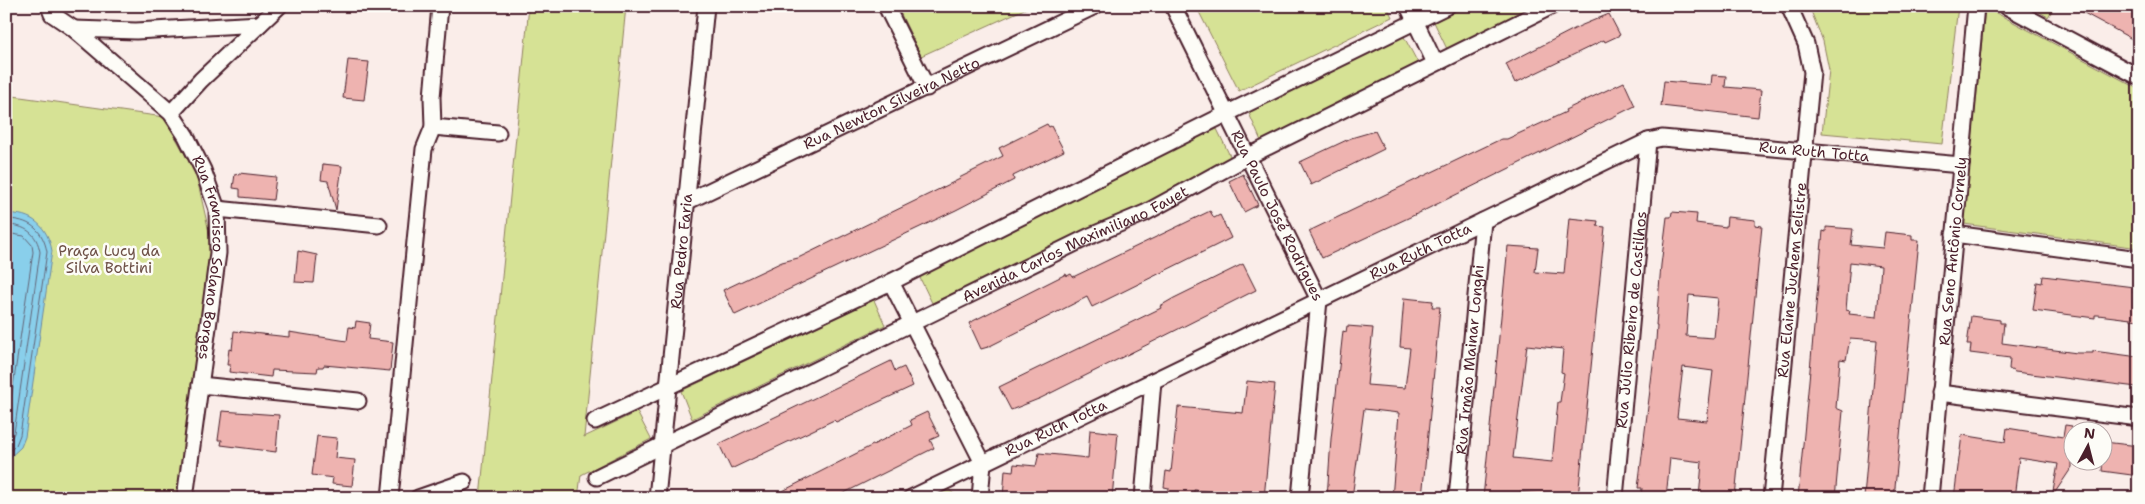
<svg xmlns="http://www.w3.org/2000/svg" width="2145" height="504" font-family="'Shantell Sans',sans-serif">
	<rect width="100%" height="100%" fill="#faede9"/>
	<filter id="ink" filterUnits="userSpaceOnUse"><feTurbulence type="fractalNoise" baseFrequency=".02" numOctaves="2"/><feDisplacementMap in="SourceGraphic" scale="10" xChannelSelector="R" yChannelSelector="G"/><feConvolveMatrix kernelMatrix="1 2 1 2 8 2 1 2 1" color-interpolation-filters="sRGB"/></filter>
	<g filter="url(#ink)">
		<path fill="#d6e295" stroke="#908060" d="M 529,6 L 626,6 L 584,437 L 637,412 L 651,439 L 581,475 L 578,498 L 480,498 Z
			M 897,6 L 1031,6 L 921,56 Z
			M 1196,6 L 1387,6 L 1392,17 L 1239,91 Z
			M 1466,6 L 1537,6 L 1447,49 L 1434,22 Z
			M 1820,6 L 1958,6 L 1942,144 L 1822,133 L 1829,70 L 1823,41 L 1811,11 Z
			M 2029,6 L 2055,6 L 2048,17 Z
			M 1985,7 L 2139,89 L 2139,248 L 1964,224 Z
			M 1403,35 L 1418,63 L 1261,141 L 1248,111 Z
			M 6,95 L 164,117 L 196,174 L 214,254 L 181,498 L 6,498 Z
			M 1217,129 L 1231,158 L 1144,206 L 932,303 L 919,276 L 1109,178 Z
			M 874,300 L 885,325 L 692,419 L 681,391 Z
			M 948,489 L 959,498 L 930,498 Z"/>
		<path fill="#89cfeb" stroke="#70899e" d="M 6,214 C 32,212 48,227 52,251 L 25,437 L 21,447 L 6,461 Z"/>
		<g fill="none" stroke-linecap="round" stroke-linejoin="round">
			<path stroke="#636578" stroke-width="1" d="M 6,219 C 29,219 43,229 47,252 L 20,435 L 16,445 L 6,455
				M 6,225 C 25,225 37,233 40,252 L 14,433 L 6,448
				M 6,233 L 24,236 L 32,245 L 33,252 L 6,433"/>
		</g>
		<path fill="#eeb3b0" stroke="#4a1f2b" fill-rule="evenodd" d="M 2071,6 L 2139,6 L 2139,43 L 2112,28 Z
			M 1609,14 L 1620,35 L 1605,42 L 1604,40 L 1515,83 L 1506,64 L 1580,26 Z
			M 348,60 L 369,62 L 364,100 L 343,98 Z
			M 1712,75 L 1726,76 L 1725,87 L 1761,90 L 1758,117 L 1661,106 L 1664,81 L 1711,85 Z
			M 1624,82 L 1635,106 L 1421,212 L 1322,258 L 1309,231 L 1501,139 L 1507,139 L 1566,112 L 1565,110 Z
			M 1047,124 L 1049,127 L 1051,126 L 1064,151 L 1013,176 L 1014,180 L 956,210 L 735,315 L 723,290 L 782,262 L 798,258 L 960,179 L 959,178 L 1003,156 L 999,148 Z
			M 1375,131 L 1384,149 L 1311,185 L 1300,162 L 1351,138 Z
			M 323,164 L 342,166 L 336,210 L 328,181 L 321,180 Z
			M 239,173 L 276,177 L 273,200 L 240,197 L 240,189 L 233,188 L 235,174 L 239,175 Z
			M 1243,174 L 1258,205 L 1244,212 L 1229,181 Z
			M 1210,211 L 1214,218 L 1220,215 L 1231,238 L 1092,307 L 1087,297 L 988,347 L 981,349 L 969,323 L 1066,274 L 1067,276 L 1071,274 L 1073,277 Z
			M 1672,212 L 1697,214 L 1696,223 L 1726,227 L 1727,217 L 1755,220 L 1755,225 L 1762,226 L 1735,497 L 1699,498 L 1702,462 L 1670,458 L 1666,498 L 1641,498 L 1642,488 L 1638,488 L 1656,341 L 1657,325 L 1656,325 L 1661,265 L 1667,217 L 1671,217 ZM 1689,295 L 1718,298 L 1714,338 L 1686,336 ZM 1683,367 L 1713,371 L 1707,421 L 1677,418 Z
			M 1569,218 L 1598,221 L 1597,226 L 1605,227 L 1578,498 L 1550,498 L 1550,496 L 1520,492 L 1519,498 L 1483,498 L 1508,246 L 1538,248 L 1535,272 L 1564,274 ZM 1527,345 L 1563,349 L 1561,372 L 1564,373 L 1560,402 L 1558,402 L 1552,462 L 1513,458 Z
			M 1826,227 L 1853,229 L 1851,245 L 1883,248 L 1885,232 L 1912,235 L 1912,240 L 1919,240 L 1894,498 L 1864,498 L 1877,340 L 1850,338 L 1846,360 L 1840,359 L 1836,408 L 1843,411 L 1835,498 L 1798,498 L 1823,231 L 1826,232 ZM 1850,262 L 1881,266 L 1877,317 L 1849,314 L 1850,311 L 1846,310 Z
			M 298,251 L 317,255 L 314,283 L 295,282 Z
			M 1243,264 L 1256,290 L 1041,398 L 1011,410 L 999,387 L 1161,308 L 1160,306 L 1174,298 Z
			M 2043,276 L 2134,287 L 2133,293 L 2139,294 L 2139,320 L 2098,315 L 2095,315 L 2095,318 L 2033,310 L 2037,282 L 2042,283 Z
			M 1404,298 L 1433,301 L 1432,307 L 1440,307 L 1422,498 L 1392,498 L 1399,413 L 1364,409 L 1352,498 L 1327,498 L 1331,439 L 1343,331 L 1346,332 L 1347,326 L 1373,328 L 1367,385 L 1405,388 L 1410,348 L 1400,347 Z
			M 1971,316 L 2000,320 L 2000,323 L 2004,323 L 2002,343 L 2077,353 L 2093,353 L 2093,351 L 2139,357 L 2139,385 L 2137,387 L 2015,372 L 2009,369 L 2010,358 L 1970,353 L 1971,345 L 1967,345 Z
			M 356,321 L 370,323 L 368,339 L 393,342 L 390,371 L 324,365 L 323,367 L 318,367 L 317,372 L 272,370 L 271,377 L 229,372 L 230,365 L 227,365 L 229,349 L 232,350 L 234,331 L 289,337 L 289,332 L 347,341 L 349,327 L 355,328 Z
			M 891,361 L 895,371 L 904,367 L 913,386 L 836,422 L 834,420 L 731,469 L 719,444 Z
			M 1247,381 L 1275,384 L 1264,498 L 1244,498 L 1245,495 L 1194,490 L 1194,498 L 1168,498 L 1169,488 L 1164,487 L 1166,471 L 1171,472 L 1178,407 L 1243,413 Z
			M 222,411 L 279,415 L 276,452 L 221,445 L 222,440 L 218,440 Z
			M 927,412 L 939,436 L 930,440 L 934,448 L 834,498 L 769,498 L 912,425 L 910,420 Z
			M 2065,425 L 2072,426 L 2072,467 L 2052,497 L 2058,464 L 2019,458 L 2014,498 L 1954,498 L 1962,435 L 2005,442 L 2007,428 L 2063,437 Z
			M 1090,430 L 1118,433 L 1112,498 L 1003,498 L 1005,470 L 1013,471 L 1014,464 L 1036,466 L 1039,453 L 1088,458 Z
			M 317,436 L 337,438 L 335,458 L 355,460 L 352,486 L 332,484 L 333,478 L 312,475 Z
			M 2104,442 L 2139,446 L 2139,476 L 2102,471 Z"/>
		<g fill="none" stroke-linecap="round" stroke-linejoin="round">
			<defs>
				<g id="street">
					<path id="s1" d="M 49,6 L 52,14 L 74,29 L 171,113 L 186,136 L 203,170 L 217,209 L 218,253 L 185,498"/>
					<path d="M 886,6 L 927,88"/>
					<path id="s2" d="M 1173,6 L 1319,300 L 1300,498"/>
					<path d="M 1408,6 L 1435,63"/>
					<path d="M 2006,6 L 2139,77"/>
					<path d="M 74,29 L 136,31 L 260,24"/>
					<path d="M 171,113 L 201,80 L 279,6"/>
					<path d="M 433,127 L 498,133"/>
					<path id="s3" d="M 686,202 L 1095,6"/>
					<path d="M 217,209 L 379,225"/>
					<path d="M 1954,234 L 2139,259"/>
					<path d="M 891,282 L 983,463 L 980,498"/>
					<path d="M 200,385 L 358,401"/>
					<path d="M 1939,393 L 2139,418"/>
					<path d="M 595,421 L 891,282 L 1228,113 L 1447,6"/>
					<path id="s4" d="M 597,477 L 1088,237 L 1145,213 L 1249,156 L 1552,6"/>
					<path d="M 390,498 L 424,149 L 433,127 L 432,97 L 440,6"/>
					<path d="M 418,498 L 464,482"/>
					<path id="s5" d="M 657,498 L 706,6"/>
					<path id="s6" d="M 911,498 L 1648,141 L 1662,138 L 1961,165"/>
					<path d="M 1143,498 L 1153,381"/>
					<path id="s7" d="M 1457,498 L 1483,221"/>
					<path id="s8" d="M 1615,498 L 1648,141"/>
					<path id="s9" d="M 1771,498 L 1812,72 L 1806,44 L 1789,6"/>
					<path id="s10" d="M 1930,498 L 1976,6"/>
				</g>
			</defs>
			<use href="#street" stroke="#4a1f2b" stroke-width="19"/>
			<use href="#street" stroke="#fdfcf7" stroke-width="15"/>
		</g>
	</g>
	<g text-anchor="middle" stroke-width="5" stroke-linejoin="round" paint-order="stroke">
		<g font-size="15" fill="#4a1f2b" stroke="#fdfcf7">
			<text dy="5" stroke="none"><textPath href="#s3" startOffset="228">Rua Newton Silveira Netto</textPath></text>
			<text dy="5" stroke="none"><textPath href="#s6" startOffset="986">Rua Ruth Totta</textPath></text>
			<text dy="5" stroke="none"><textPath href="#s2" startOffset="234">Rua Paulo José Rodrigues</textPath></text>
			<text dy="5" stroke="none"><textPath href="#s4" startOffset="532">Avenida Carlos Maximiliano Fayet</textPath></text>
			<text dy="5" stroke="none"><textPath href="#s6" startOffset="566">Rua Ruth Totta</textPath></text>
			<text dy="5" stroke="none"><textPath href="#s5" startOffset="248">Rua Pedro Faria</textPath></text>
			<text dy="5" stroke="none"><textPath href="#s10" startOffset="248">Rua Seno Antônio Cornely</textPath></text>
			<text dy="5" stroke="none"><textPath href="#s1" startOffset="318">Rua Francisco Solano Borges</textPath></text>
			<text dy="5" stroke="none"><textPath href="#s9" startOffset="219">Rua Elaine Juchem Selistre</textPath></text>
			<text dy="5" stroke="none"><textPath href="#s8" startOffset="179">Rua Júlio Ribeiro de Castilhos</textPath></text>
			<text dy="5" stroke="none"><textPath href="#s7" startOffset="139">Rua Irmão Mainar Longhi</textPath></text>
			<text dy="5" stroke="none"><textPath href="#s6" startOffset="161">Rua Ruth Totta</textPath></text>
		</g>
		<g font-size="15" fill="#6d5046" stroke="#fdfcf7">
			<text x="109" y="256">Praça Lucy da<tspan x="109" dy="17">Silva Bottini</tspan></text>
		</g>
	</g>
	<rect width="2145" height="504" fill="none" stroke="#fdfcf7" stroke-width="25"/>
	<rect x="12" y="12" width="2120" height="479" fill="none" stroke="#4a1f2b" stroke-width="2" filter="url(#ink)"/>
	<g transform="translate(2088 446) rotate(7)"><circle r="24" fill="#fdfcf7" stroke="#b5a4a5"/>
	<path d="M0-4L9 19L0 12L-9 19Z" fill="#4a1f2b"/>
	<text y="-8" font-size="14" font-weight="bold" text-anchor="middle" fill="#4a1f2b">N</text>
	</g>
</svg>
